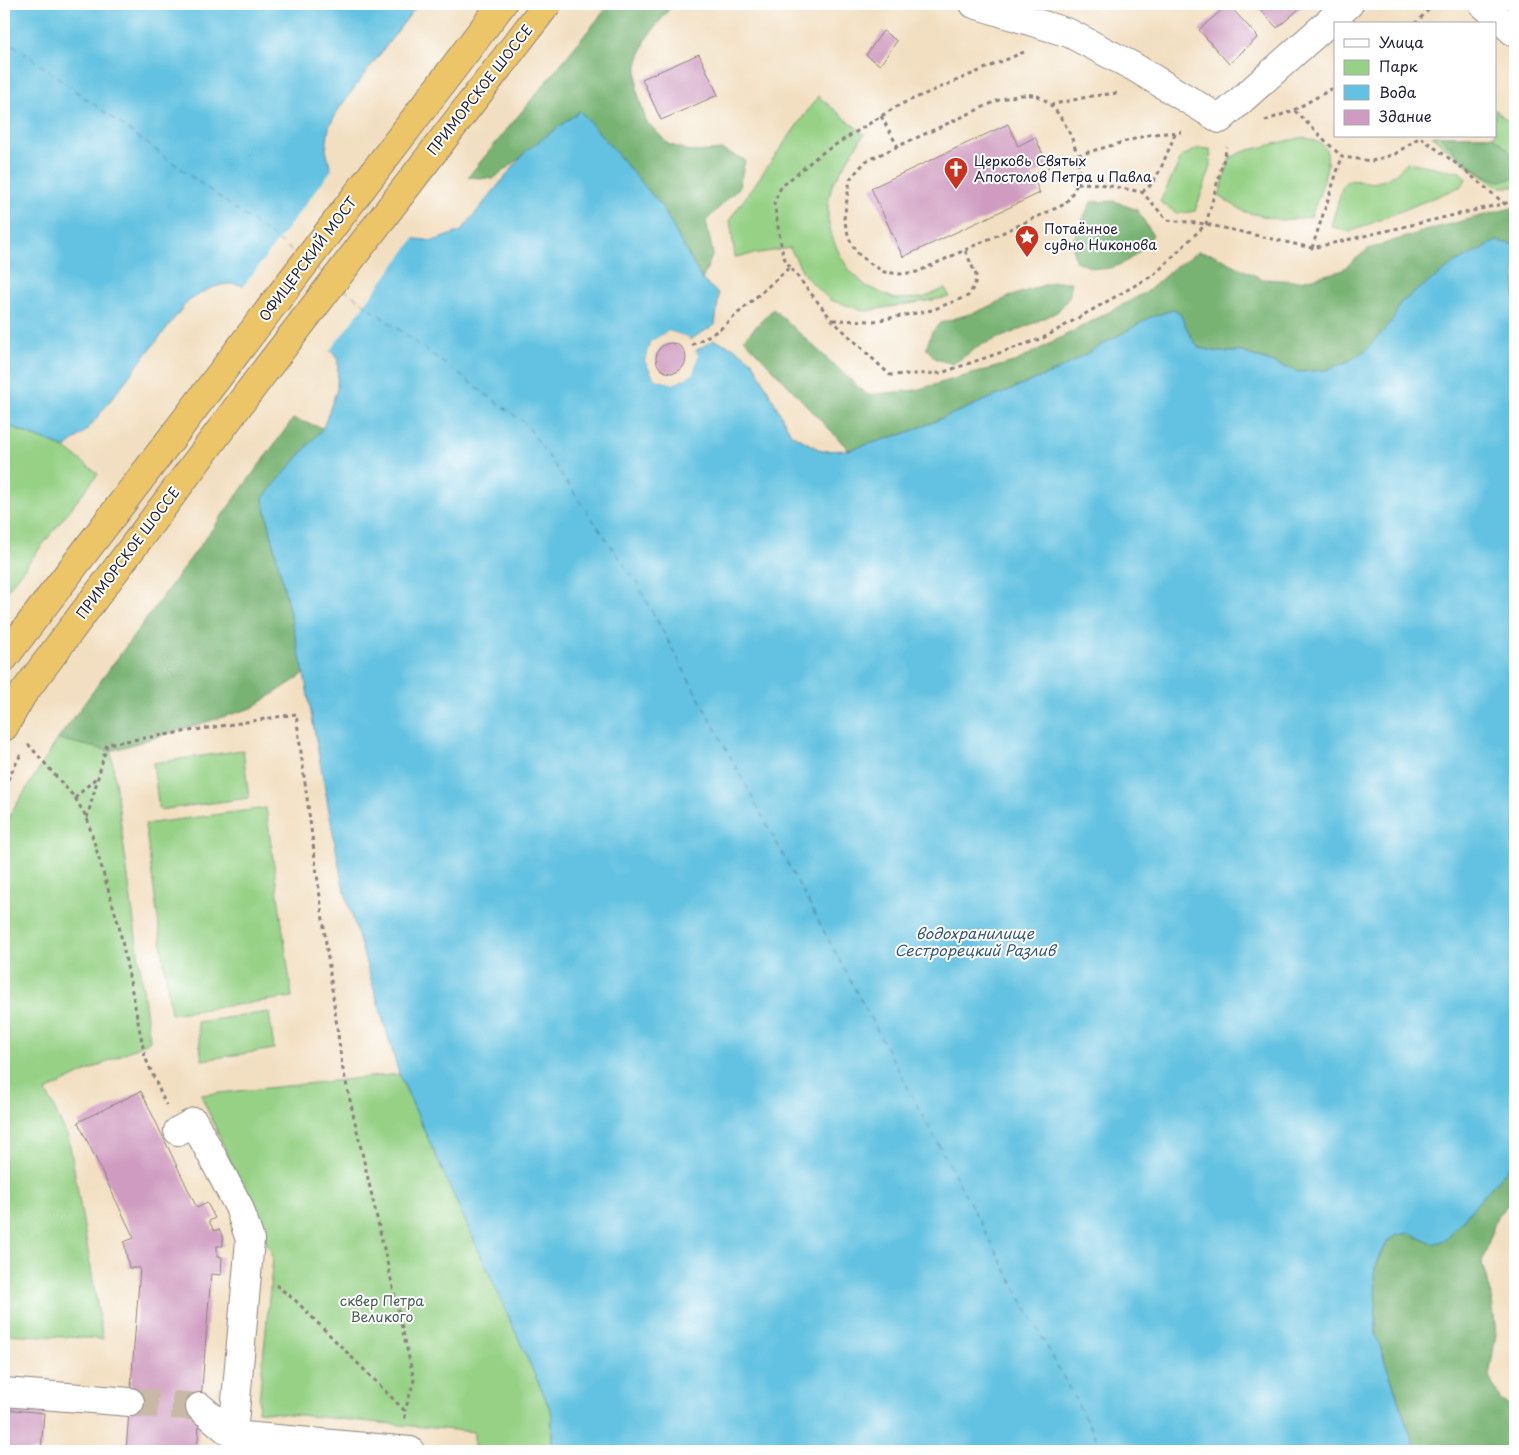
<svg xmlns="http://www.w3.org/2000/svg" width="1519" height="1455" font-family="'Playpen Sans',sans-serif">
	<rect width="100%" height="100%" fill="#fff"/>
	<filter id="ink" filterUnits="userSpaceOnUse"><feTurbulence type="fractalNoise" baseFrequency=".02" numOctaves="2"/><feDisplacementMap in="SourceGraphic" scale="10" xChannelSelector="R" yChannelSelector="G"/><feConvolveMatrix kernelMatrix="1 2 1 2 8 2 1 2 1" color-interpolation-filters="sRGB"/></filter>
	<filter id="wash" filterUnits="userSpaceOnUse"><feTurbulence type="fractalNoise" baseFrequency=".0096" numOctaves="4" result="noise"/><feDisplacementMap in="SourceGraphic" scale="20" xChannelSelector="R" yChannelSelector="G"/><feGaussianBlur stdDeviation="1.12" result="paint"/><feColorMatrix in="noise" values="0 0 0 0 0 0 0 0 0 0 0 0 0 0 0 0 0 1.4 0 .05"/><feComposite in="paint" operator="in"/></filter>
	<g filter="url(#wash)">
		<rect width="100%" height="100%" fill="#f2dfc1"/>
		<path fill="#96d186" stroke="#5c7a60" d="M 818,96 L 864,134 L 832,185 L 828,203 L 828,219 L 832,237 L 840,255 L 850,271 L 866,286 L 895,299 L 923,298 L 945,288 L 950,297 L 866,311 L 830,300 L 805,276 L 790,248 L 735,257 L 730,219 Z
			M 1495,109 L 1515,128 L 1515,187 L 1499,187 L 1469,167 L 1432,136 L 1495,136 Z
			M 1304,137 C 1312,140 1320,141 1325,148 C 1334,161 1316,202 1311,217 L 1281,220 L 1245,212 L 1219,196 L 1230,158 L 1245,151 Z
			M 1199,148 L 1210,149 L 1211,167 L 1195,211 L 1178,214 L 1160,202 L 1182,156 Z
			M 1407,162 L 1460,172 L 1466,179 L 1462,186 L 1350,232 L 1331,226 L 1343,185 C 1350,175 1365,185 1377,182 C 1391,179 1398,172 1407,162 Z
			M 4,424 L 65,448 L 98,474 L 4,594 Z
			M 58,739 L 111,751 L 150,1041 L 46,1091 L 69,1140 L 103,1339 L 4,1334 L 4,824 Z
			M 243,750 L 249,798 L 159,810 L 153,763 Z
			M 266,808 L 292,997 L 171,1014 L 145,824 Z
			M 269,1012 L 274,1049 L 202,1060 L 197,1022 Z
			M 399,1074 L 552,1413 L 552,1451 L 474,1451 L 474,1432 L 258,1411 L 273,1257 L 201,1095 Z"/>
		<path fill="#78b373" stroke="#4d6a57" d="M 610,4 L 673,4 L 646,39 L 637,64 L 637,91 L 646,121 L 668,144 L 692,152 L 722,150 L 745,160 L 739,188 L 706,221 L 713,254 L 702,280 L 661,205 L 580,111 L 493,179 L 468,177 Z
			M 1440,136 L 1493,136 C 1512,154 1515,151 1515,178 C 1511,179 1504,181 1500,181 C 1477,177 1455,152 1440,136 Z
			M 1114,201 L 1137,210 L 1153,235 C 1140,253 1119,273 1094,268 C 1088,267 1081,263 1075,261 L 1072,242 L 1091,202 Z
			M 1515,207 L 1515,245 L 1497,241 L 1401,303 L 1393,320 L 1366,350 L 1349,361 L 1326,370 L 1299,372 L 1242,352 L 1219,352 L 1199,348 L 1191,337 L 1180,314 L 1173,310 L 1151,317 L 1056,371 L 909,432 L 849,450 L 744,339 L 773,309 L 867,395 L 916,390 L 1017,361 L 1148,291 L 1175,267 L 1198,252 L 1212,254 L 1262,279 L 1300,281 L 1341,271 L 1368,249 L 1424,231 Z
			M 1053,282 L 1072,282 L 1069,298 L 1057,312 L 1019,330 L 981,345 L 953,364 L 936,359 L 926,348 L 932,332 L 940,323 L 979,311 L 1011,296 Z
			M 293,419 L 323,428 L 263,499 L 304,674 L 252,708 L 111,751 L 58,739 Z
			M 1515,1160 L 1515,1197 L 1497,1216 L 1482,1263 L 1491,1293 L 1496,1334 L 1489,1376 L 1501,1401 L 1515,1408 L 1515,1451 L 1416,1451 L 1376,1335 L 1375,1268 L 1387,1242 L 1396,1235 L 1410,1233 L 1433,1244 L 1445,1240 Z"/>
		<path fill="#63c2e1" stroke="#42728e" d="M 4,4 L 418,4 L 340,107 L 329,127 L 326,150 L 331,170 L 409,238 L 433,241 L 461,231 L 526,151 L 580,111 L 661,205 L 702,280 L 719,294 L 715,325 L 689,340 L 687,337 L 668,331 L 650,342 L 645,361 L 655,379 L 674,384 L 692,374 L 698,355 L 695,351 L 714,340 L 735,348 L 753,362 L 791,434 L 822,451 L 849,450 L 909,432 L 1056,371 L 1151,317 L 1173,310 L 1180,314 L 1191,337 L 1199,348 L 1219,352 L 1242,352 L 1299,372 L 1326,370 L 1349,361 L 1366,350 L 1393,320 L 1400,303 L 1455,263 L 1497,241 L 1515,245 L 1515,1160 L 1445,1240 L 1433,1244 L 1410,1233 L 1396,1235 L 1387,1242 L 1375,1267 L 1376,1335 L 1416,1451 L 552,1451 L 552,1413 L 399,1074 L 342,882 L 304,674 L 263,498 L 323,428 L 337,389 L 338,360 L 325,343 L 242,285 C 218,281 207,290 187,302 L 88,429 L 65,448 L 4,424 Z"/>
		<path fill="#f2dfc1" d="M 333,168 L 410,235 L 416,236 L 329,352 L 323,345 L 242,288 Z
			M 668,331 L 688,337 L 690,342 L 669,334 L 652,343 L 648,361 L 657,377 L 674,382 L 690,372 L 695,355 L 693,351 L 694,348 L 698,355 L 693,374 L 674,384 L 655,379 L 645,361 L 650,342 Z"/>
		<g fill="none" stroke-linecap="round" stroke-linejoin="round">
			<path stroke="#395a75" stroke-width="1" stroke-dasharray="6 5" stroke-linecap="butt" d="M 4,38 L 295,253
				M 316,268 L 323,273
				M 344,289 L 526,424 L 637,583 L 1103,1451"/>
		</g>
		<g id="blocks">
			<path fill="#cf9bc0" d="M 1228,4 L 1258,37 L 1229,64 L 1199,30 Z
				M 1260,4 L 1305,4 L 1277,28 L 1257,6 Z
				M 883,31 L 897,41 L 880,65 L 866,55 Z
				M 699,54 L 718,95 L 661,120 L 642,79 Z
				M 1008,124 L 1018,146 L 1035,137 L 1049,167 L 1032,175 L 1040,193 L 903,257 L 871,188 Z
				M656 358a15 15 0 1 1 30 0a15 15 0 1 1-30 0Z
				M 141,1091 L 197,1208 L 207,1203 L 215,1218 L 209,1221 L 214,1231 L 219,1229 L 223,1237 L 223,1246 L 217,1246 L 217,1256 L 222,1257 L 221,1275 L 211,1274 L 197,1451 L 126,1451 L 140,1268 L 129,1268 L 124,1242 L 134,1238 L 78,1122 Z
				M 4,1409 L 44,1413 L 41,1451 L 4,1451 Z"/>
		</g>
	</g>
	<g filter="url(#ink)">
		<use href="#blocks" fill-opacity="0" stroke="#8a807e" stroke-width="1"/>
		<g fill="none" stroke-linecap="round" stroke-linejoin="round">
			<path stroke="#c8b9a6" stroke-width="28" stroke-dasharray="28 14" stroke-linecap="butt" d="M 130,1402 L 200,1407"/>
			<defs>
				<path id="minor" d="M 974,4 L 1069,33 L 1134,67 L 1220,119 L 1349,4
					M 1483,4 L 1515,33
					M 178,1131 L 194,1122 L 239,1207 L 250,1240 L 233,1435
					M 4,1392 L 130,1402
					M 200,1407 L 233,1435 L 410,1451"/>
				<path id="highway" d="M 4,658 L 502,4
					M 4,727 L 22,695 L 257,381 L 547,4"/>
			</defs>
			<use href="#minor" stroke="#8a807e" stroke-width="30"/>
			<use href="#highway" stroke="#8a807e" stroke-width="30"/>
			<path stroke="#8a807e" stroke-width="3" stroke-dasharray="4 4" stroke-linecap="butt" d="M 1415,24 L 1434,4
				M 1021,95 C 1026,95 1033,94 1037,96 C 1062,105 1086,158 1077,184 C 1074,191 1069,198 1065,204 L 917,272 L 900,274 L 884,272 L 868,262 L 856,252 L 849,238 L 844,219 L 850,179 L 866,161 L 1001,99 Z
				M 1050,105 L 1092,96 L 1118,93
				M 1294,110 L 1335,87
				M 881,116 L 898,147
				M 1265,121 L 1294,110 L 1342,157 L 1372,161 L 1395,154 L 1420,137 L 1461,167 L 1506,205
				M 1078,155 L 1152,134 L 1181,132
				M 1077,183 L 1100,184 L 1142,192 L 1167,220 L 1206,224 L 1312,248 L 1515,201
				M 1142,192 L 1152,184 L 1161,168 L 1176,132
				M 1312,248 L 1342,157
				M 790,267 L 783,256 L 774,203 L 781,187 L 819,155 L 899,105 L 1024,52
				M 833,320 L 874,321 L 932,310 L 968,296 L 975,285 L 976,275 L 965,250
				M 692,345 L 719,330 L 790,267 L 832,320 L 890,375 L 941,373 L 1043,338 L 1155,274 L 1206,224 L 1227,147
				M 28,744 L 75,798 L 87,818 L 119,926 L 145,1057 L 166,1105
				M 4,787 L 22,752
				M 75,798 L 98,776
				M 87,818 L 107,744 L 296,714 L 342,1065 L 414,1380 L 405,1411
				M 276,1285 L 296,1301 L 405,1411 L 405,1420"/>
			<use href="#minor" stroke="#fff" stroke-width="28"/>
			<use href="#highway" stroke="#ecc569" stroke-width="28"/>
		</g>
	</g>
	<defs>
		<symbol id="church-pin" viewBox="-11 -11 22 30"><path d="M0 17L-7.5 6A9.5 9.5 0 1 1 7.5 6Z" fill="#c8321e" stroke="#fff"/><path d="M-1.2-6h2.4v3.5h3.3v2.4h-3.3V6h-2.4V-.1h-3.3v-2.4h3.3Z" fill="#fff"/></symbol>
		<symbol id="sight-pin" viewBox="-11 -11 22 30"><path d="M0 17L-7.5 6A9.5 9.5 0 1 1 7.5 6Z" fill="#c8321e" stroke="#fff"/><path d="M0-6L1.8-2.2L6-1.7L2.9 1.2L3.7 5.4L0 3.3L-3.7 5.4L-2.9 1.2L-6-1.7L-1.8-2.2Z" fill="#fff"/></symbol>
	</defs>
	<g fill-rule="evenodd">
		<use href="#church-pin" x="942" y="155" width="28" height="38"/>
		<use href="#sight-pin" x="1013" y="223" width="28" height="38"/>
	</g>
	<g text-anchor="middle" stroke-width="4" stroke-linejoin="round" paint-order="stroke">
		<g font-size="14" fill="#22223b" stroke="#fff">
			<text transform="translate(480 90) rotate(-52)" y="5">ПРИМОРСКОЕ ШОССЕ</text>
			<text transform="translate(308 259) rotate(-53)" y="5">ОФИЦЕРСКИЙ МОСТ</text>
			<text transform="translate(128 553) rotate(-53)" y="5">ПРИМОРСКОЕ ШОССЕ</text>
		</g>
		<g font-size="14" fill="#22223b" stroke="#fff" text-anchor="start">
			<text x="974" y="166">Церковь Святых<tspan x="974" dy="16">Апостолов Петра и Павла</tspan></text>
			<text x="1044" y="234">Потаённое<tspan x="1044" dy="16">судно Никонова</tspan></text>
		</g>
		<g font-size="14" fill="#4b5f55" stroke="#fff">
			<text x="382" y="1306">сквер Петра<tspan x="382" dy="16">Великого</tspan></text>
		</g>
		<g font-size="15" font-style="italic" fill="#395a75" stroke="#fff">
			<text x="975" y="939">водохранилище<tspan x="975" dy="17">Сестрорецкий Разлив</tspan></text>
		</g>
	</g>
	<rect width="1519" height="1455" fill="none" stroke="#fff" stroke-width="20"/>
	<rect x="1334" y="22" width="162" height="115" fill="#ffffff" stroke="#a7a7b1"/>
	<rect x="1344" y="39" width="25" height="8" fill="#ffffff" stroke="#a7a7b1"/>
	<text x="1379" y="48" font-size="15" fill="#22223b">Улица</text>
	<rect x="1344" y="60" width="25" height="15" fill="#96d186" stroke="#a7a7b1"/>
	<text x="1379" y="72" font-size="15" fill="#22223b">Парк</text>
	<rect x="1344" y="85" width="25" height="15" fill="#63c2e1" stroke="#a7a7b1"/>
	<text x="1379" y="98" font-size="15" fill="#22223b">Вода</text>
	<rect x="1344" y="110" width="25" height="15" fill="#cf9bc0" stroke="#a7a7b1"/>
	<text x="1379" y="122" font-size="15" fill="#22223b">Здание</text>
</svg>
